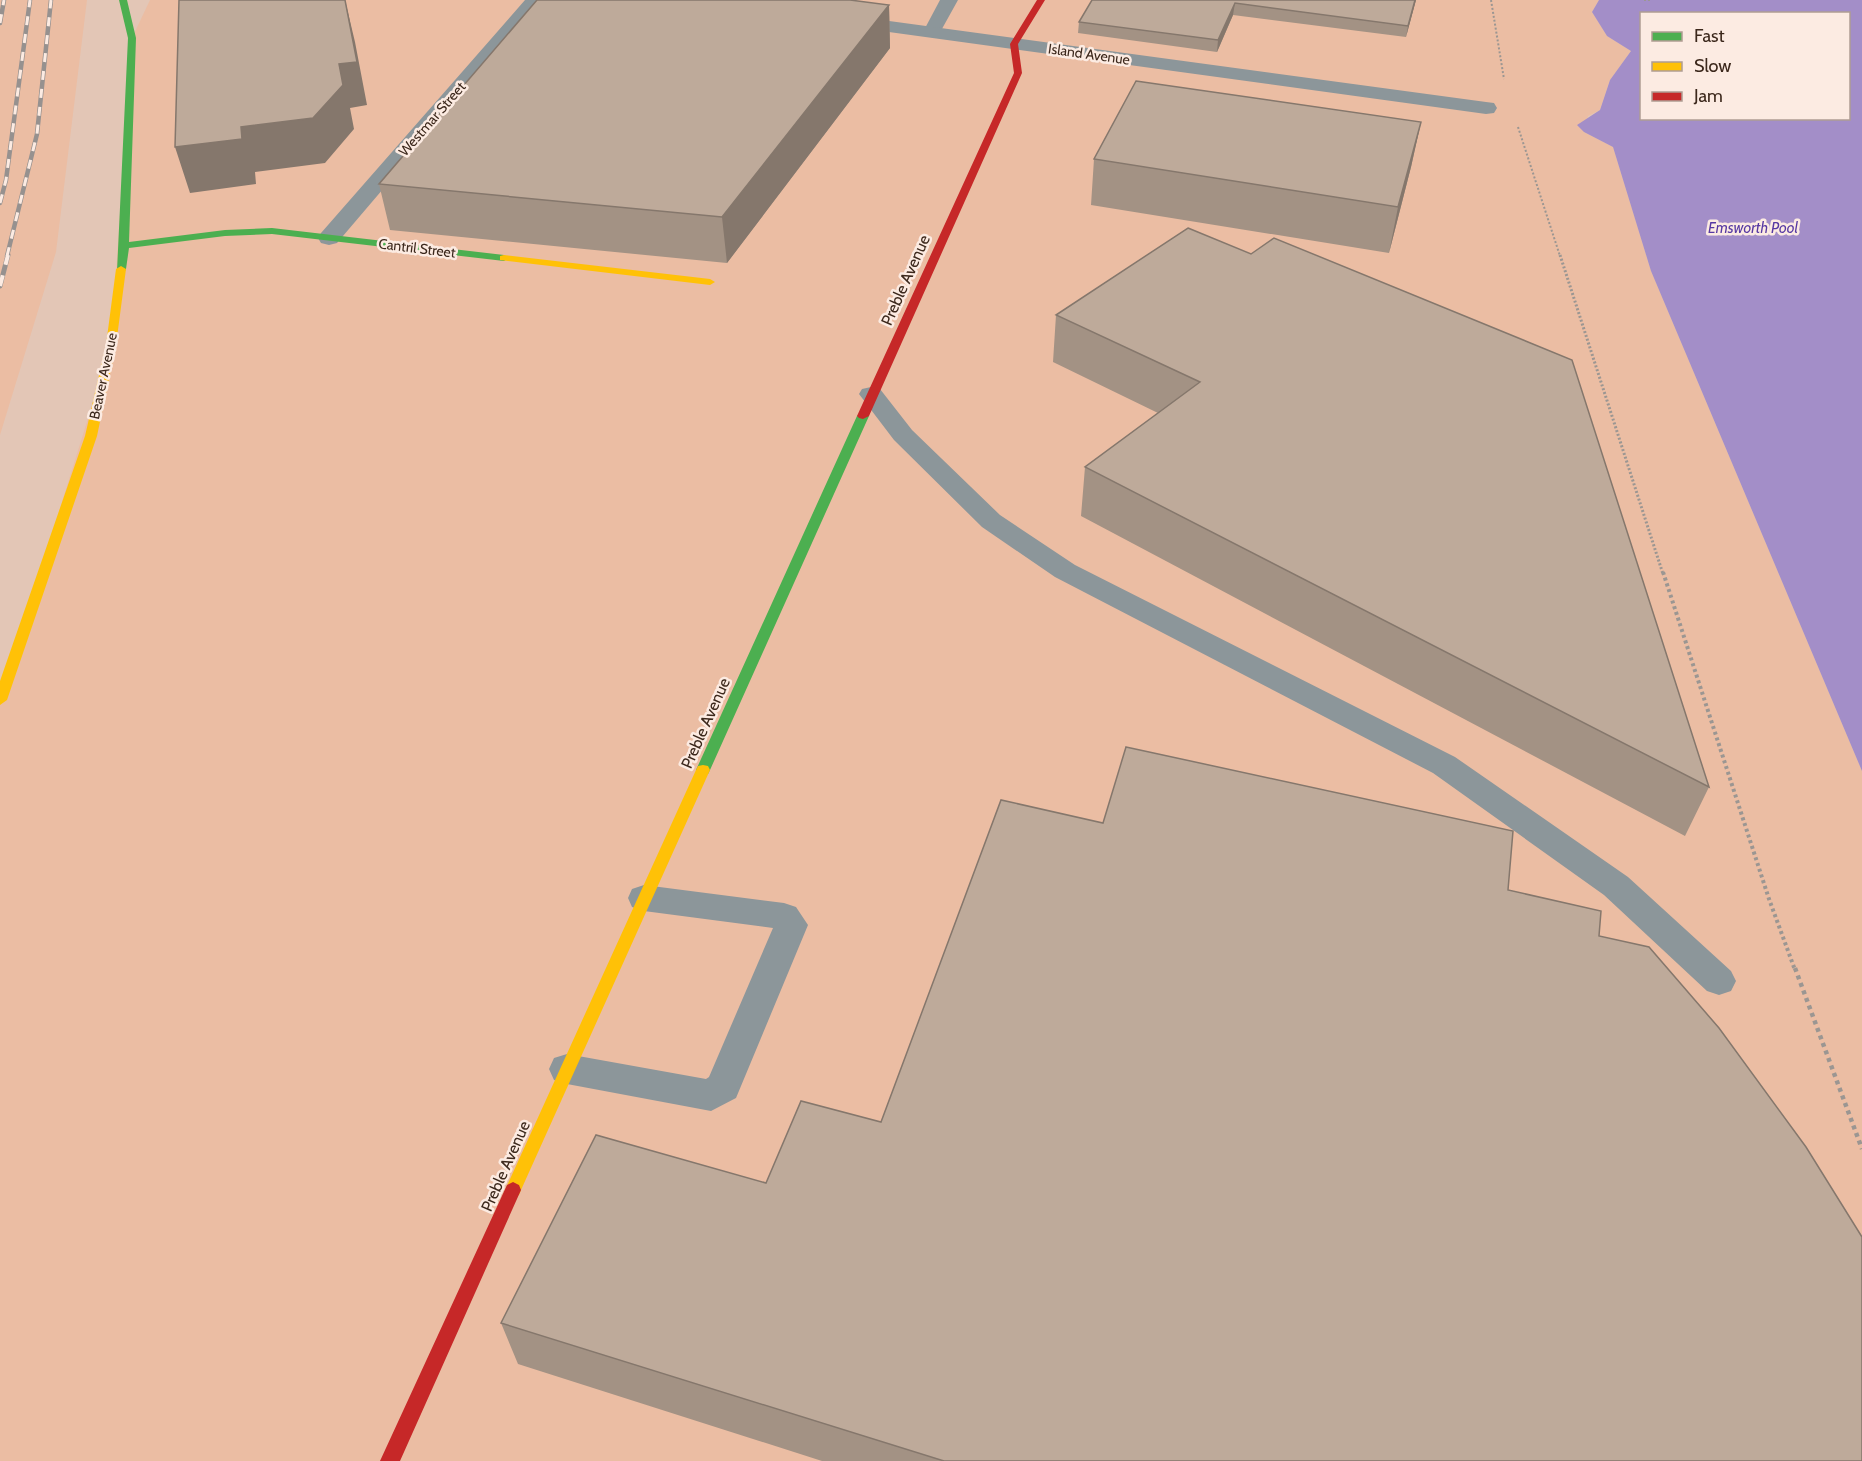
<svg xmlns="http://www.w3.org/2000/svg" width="1862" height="1461" font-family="Cabin,sans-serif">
	<rect width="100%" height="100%" fill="#e3c6b6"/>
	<path fill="#ebbda3" d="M 0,0 L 87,0 L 56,252 L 0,435 Z
		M 150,0 L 1599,0 L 1592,12 L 1607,36 L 1631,51 L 1610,80 L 1600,110 L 1588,116 L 1584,132 L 1613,147 L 1651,271 L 1862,771 L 1862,1461 L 0,1461 L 0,700 L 111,345 L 132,38 Z"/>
	<path fill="#a38ec8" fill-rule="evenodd" d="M 1599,0 L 1862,0 L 1862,771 L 1651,271 L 1613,147 L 1584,132 L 1577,125 L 1600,110 L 1610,80 L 1631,51 L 1607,36 L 1592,12 ZM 1642,14 L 1848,14 L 1848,118 L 1642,118 Z"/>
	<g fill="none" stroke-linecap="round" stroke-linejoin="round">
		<path stroke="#9b9692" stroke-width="2" stroke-dasharray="2 2" stroke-linecap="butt" d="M 1491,0 L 1504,79
			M 1644,0 L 1651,0
			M 1518,127 L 1560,256"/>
		<path stroke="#9b9692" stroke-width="3" stroke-dasharray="2 2" stroke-linecap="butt" d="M 1560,255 L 1663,574"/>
		<path stroke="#9b9692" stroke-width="4" stroke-dasharray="3 3" stroke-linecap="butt" d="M 1663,572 L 1769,899 L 1795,970"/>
		<path stroke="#9b9692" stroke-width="4.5" stroke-dasharray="4 4" stroke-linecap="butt" d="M 1795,968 L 1862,1149"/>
		<path fill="#8c969a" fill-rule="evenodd" d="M 525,0 L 544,0 L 337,243 L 329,245 L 321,243 L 318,238 L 321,233 Z
			M 940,0 L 958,0 L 938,36 L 926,36 L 923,32 Z
			M 871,387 L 880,389 L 912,430 L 1000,515 L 1075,565 L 1455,757 L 1628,877 L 1731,971 L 1736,981 L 1731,991 L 1719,995 L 1707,991 L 1604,895 L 1433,773 L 1055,577 L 982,527 L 894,440 L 859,394 L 862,389 Z
			M 644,885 L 784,903 L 796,907 L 808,925 L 736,1098 L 711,1111 L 567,1084 L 554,1080 L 549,1069 L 554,1058 L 567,1054 L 706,1079 L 709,1077 L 773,928 L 644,911 L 632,907 L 628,898 L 632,889 Z"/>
		<path fill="#8c969a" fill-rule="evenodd" d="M 845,15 L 1486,102 L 1494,103 L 1497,108 L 1494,113 L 1486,114 L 838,25 L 835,21 L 838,17 Z"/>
		<path fill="#4caf50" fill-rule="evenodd" d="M 119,0 L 127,0 L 136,38 L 129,242 L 225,230 L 272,228 L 504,255 L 509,258 L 504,261 L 272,234 L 225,236 L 129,248 L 126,269 L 125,271 L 117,271 L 128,38 Z
			M 863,413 L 869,416 L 710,770 L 708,774 L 698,774 L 696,770 L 857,416 Z"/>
		<path fill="#ffc107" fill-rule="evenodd" d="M 504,255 L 710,279 L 715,282 L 710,285 L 500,260 L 500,256 Z
			M 121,266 L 126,269 L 116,345 L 97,436 L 7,700 L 0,705 L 0,681 L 85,436 L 106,345 L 116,269 Z
			M 703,765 L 708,766 L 710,770 L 521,1190 L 519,1195 L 513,1198 L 507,1195 L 505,1190 L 696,770 L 698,766 Z"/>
		<path fill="#c62828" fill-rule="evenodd" d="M 1037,0 L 1045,0 L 1018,44 L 1022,73 L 869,416 L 863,419 L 859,418 L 857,416 L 1014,73 L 1010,44 Z
			M 513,1182 L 519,1185 L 521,1190 L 400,1461 L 380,1461 L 507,1185 Z"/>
		<defs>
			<path id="rail-far1" d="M 0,23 L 4,0
				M 0,203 L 6,180 L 30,0
				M 7,256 L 37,134 L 51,0"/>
			<path id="rail" d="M 0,286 L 8,255"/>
		</defs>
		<use href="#rail-far1" stroke="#96918f" stroke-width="4.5"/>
		<use href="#rail" stroke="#96918f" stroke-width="5"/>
		<use href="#rail-far1" stroke="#fcebe2" stroke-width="3" stroke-dasharray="9" stroke-linecap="butt"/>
		<use href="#rail" stroke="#fcebe2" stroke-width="4" stroke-dasharray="11" stroke-linecap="butt"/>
	</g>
	<path fill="#a39284" d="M 1092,0 L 1416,0 L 1406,37 L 1233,15 L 1217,52 L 1078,33 L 1079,22 Z
		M 889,5 L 890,48 L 727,263 L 390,230 L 379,184 Z
		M 1421,122 L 1411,167 L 1389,253 L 1091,205 L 1094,159 Z
		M 1188,228 L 1709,787 L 1685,836 L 1081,516 L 1085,467 L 1158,413 L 1053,362 L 1056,315 Z
		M 1103,823 L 1508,890 L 1599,936 L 1862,1461 L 822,1461 L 518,1364 L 501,1323 L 881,1122 Z"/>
	<path fill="#85776c" d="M 345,0 L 355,42 L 367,105 L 350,108 L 354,129 L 325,163 L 255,172 L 256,184 L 190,193 L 175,147 L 241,127 L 339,64 Z
		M 1415,0 L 1416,0 L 1406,37 L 1408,26 Z
		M 1235,3 L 1233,15 L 1217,52 L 1218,40 Z
		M 889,5 L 890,48 L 727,263 L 722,217 Z
		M 1421,122 L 1411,167 L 1389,253 L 1398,207 Z"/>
	<path fill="#beaa9a" stroke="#85776c" stroke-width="1.5" d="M 179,0 L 345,0 L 357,62 L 339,64 L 343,85 L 313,118 L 241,127 L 242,139 L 175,147 Z
		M 537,0 L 850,0 L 889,5 L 722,217 L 379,184 Z
		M 1092,0 L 1415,0 L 1408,26 L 1235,3 L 1218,40 L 1079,22 Z
		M 1136,81 L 1421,122 L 1398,207 L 1094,159 Z
		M 1188,228 L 1251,254 L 1274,238 L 1572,360 L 1709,787 L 1085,467 L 1200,382 L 1056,315 Z
		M 1126,747 L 1513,831 L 1508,890 L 1601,911 L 1599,936 L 1649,947 L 1719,1028 L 1806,1147 L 1862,1237 L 1862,1461 L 944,1461 L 501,1323 L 596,1135 L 766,1183 L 801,1101 L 881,1122 L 1001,800 L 1103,823 Z"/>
	<g text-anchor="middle" stroke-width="5" stroke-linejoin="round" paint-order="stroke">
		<g font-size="14" fill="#3c281c" stroke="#fcebe2">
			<text transform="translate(1089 54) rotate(8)" y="5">Island Avenue</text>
			<text transform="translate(432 119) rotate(-49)" y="5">Westmar Street</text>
			<text transform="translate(417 248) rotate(7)" y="5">Cantril Street</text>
			<text transform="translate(103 376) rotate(-78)" y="5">Beaver Avenue</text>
		</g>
		<g font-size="15" font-style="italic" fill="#5739a3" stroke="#fcebe2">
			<text x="1753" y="233">Emsworth Pool</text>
		</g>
		<g font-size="16" fill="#3c281c" stroke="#fcebe2">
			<text transform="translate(905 280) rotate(-66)" y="6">Preble Avenue</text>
			<text transform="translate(705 723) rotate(-66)" y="6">Preble Avenue</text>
			<text transform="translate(505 1166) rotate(-66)" y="6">Preble Avenue</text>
		</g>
	</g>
	<rect x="1640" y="12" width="210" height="108" fill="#fcebe2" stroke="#af9d93" stroke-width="1.5"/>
	<rect x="1652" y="32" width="30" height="9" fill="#4caf50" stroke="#af9d93" stroke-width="1.5"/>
	<text x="1694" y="42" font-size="18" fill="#3c281c">Fast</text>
	<rect x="1652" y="62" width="30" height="9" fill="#ffc107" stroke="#af9d93" stroke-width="1.5"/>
	<text x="1694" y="72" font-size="18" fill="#3c281c">Slow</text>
	<rect x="1652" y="92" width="30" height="9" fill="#c62828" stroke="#af9d93" stroke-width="1.5"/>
	<text x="1694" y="102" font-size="18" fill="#3c281c">Jam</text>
</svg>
